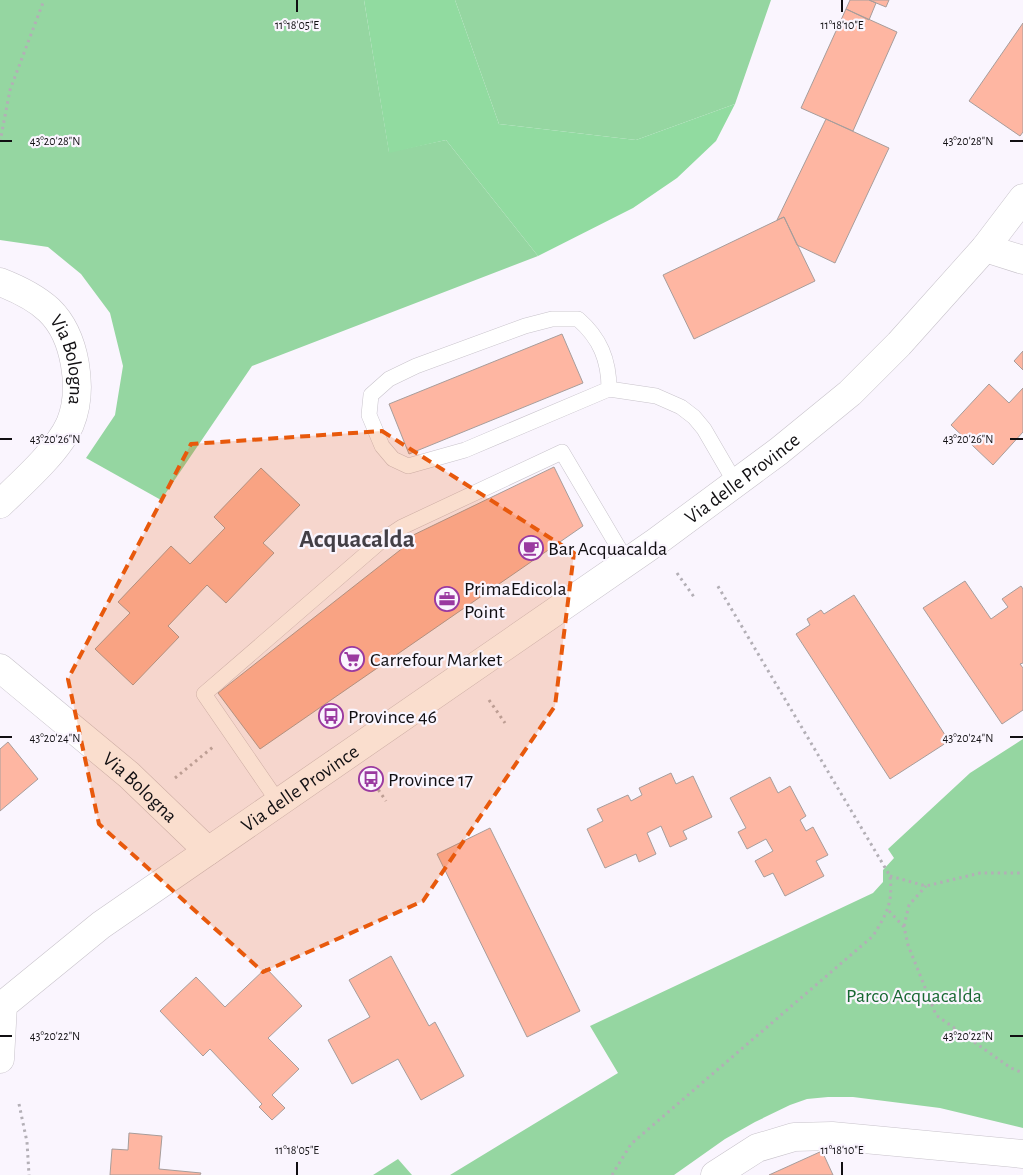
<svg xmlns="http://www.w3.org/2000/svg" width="1023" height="1175" font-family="'Alegreya Sans',sans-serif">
	<rect width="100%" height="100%" fill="#faf5fe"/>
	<path fill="#95d6a1" d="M 0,0 L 364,0 L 389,152 L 446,140 L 538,256 L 252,366 L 161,500 L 86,458 L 115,415 L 123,366 L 110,313 L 81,274 L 48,247 L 0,240 Z
		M 455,0 L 771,0 L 735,104 L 636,140 L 499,124 Z
		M 1023,739 L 1023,1128 L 940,1108 L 853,1097 L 828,1097 L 807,1099 L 790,1105 L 755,1122 L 725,1139 L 674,1175 L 450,1175 L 618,1073 L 590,1026 L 873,893 L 883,882 L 883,870 L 894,858 L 888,849 L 970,773 Z
		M 398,1159 L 412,1175 L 373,1175 Z"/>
	<path fill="#91dba0" d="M 364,0 L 455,0 L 499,124 L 636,140 L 735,104 L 716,141 L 677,178 L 633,208 L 538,256 L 446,140 L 389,153 Z"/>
	<path fill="#feb6a2" stroke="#a79d9b" d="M 850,0 L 869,0 L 876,3 L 869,20 L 846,9 Z
		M 869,0 L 889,0 L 886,7 Z
		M 846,9 L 897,32 L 853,131 L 801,108 Z
		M 1023,23 L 1023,132 L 1020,136 L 969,101 Z
		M 826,119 L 889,148 L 835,263 L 797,245 L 784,217 L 777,220 Z
		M 784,217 L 815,281 L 694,339 L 663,275 Z
		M 562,334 L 583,383 L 409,454 L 389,404 Z
		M 1023,351 L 1023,370 L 1014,361 Z
		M 989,384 L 1009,403 L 1023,388 L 1023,432 L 993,465 L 951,425 Z
		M 554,467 L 583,526 L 260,749 L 218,693 L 404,547 L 403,540 Z
		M 261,468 L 300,505 L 263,543 L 274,553 L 226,603 L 207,585 L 168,626 L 179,637 L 133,685 L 95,649 L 130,613 L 118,602 L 171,546 L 190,564 L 225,528 L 214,517 Z
		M 965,581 L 991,619 L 1008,607 L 1002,599 L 1021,586 L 1023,589 L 1023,663 L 1020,664 L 1023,668 L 1023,710 L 1002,724 L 923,608 Z
		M 854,595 L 949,741 L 890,779 L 796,634 L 810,625 L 807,619 L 821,610 L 824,614 Z
		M 8,742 L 38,779 L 0,811 L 0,749 Z
		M 671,773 L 676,784 L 693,776 L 712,817 L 683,831 L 687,839 L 670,847 L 661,826 L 647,833 L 656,854 L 639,862 L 636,854 L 605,868 L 587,829 L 603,821 L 597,809 L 628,795 L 631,801 L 642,795 L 639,788 Z
		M 770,777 L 778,793 L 790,786 L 806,816 L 800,820 L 806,831 L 813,827 L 828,855 L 816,861 L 824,876 L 785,896 L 773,873 L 764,877 L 755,861 L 773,851 L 766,839 L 747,849 L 738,832 L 746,828 L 730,798 Z
		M 490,828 L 580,1011 L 527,1037 L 437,854 Z
		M 391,956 L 429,1026 L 435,1022 L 464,1076 L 421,1100 L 398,1059 L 352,1084 L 328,1040 L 370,1017 L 349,980 Z
		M 266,968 L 302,1006 L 268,1038 L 299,1069 L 272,1095 L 285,1108 L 272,1120 L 259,1107 L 262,1104 L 210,1049 L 203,1056 L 160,1011 L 196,977 L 225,1007 Z
		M 129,1133 L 162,1136 L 159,1169 L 201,1173 L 200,1175 L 110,1175 L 112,1149 L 128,1150 Z
		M 822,1151 L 833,1175 L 769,1175 Z"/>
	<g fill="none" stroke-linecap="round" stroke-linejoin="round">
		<defs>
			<path id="service" d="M 609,389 C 609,360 600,338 578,319 L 552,319 L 525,326 L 416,366 L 389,379 L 371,395 L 369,415 L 382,446 L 393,459 L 408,466 L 465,450 L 609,389 L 656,396 L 681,407 L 694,417 L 704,429 L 736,484
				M 279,803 L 204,694 L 381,541 L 402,527 L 562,452 L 627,562"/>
			<g id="minor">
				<path d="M 985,248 L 1023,260"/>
				<path id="s1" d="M 0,282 C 18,289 35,297 49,310 C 76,336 84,390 70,424 C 58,451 22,483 0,504"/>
				<path id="s2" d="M 0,668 L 129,775 L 208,851"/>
				<path d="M 715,1175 L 757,1148 L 794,1137 L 832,1136 L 1023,1154"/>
			</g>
			<g id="primary">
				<path id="s3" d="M 0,1059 L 3,1005 L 101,925 L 656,542 L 779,451 L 850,393 L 899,344 L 985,248 L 1023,198"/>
			</g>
		</defs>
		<use href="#service" stroke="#c8c3cb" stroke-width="16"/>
		<use href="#minor" stroke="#c8c3cb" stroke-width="29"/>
		<use href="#primary" stroke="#c8c3cb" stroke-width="29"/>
		<path stroke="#b3afb6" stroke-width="3" stroke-dasharray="2.5 4" stroke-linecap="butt" d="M 0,142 L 10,90 L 44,0
			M 677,573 L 694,597
			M 489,700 L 505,723
			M 175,778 L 213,747
			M 371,779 L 386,801
			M 890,876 L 926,886 L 980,873 L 1023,873
			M 889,911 L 904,927 L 908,945 L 936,1015 L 1011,1068 L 1023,1073
			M 904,926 L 909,905 L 926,886
			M 19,1104 L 27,1142 L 29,1175
			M 612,1175 L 631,1144 L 873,936 C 887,913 893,903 890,876 L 716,583"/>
		<use href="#service" stroke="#fff" stroke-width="15"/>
		<use href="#minor" stroke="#fff" stroke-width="28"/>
		<use href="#primary" stroke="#fff" stroke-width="28"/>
	</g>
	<path fill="#e8590c" fill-opacity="0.2" stroke="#e8590c" stroke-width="4" stroke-dasharray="10 6" stroke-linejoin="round" d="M 382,431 L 574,553 L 555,706 L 423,901 L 263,972 L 99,824 L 68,679 L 191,444 Z"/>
	<path fill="none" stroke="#110f12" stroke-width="2" d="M 297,0 L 297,12M 842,0 L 842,12M 0,141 L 12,141M 1010,141 L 1023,141M 0,439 L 12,439M 1010,439 L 1023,439M 0,737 L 12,737M 1010,737 L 1023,737M 0,1036 L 12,1036M 1010,1036 L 1023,1036M 297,1162 L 297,1175M 842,1162 L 842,1175"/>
	<defs>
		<symbol id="cafe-ring" viewBox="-11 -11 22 22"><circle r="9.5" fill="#faf5fe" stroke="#9a39a0" stroke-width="1.5"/><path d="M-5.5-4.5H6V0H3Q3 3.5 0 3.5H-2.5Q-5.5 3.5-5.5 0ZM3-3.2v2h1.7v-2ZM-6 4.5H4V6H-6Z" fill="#9a39a0"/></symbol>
		<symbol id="office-ring" viewBox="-11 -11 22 22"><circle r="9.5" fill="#faf5fe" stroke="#9a39a0" stroke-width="1.5"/><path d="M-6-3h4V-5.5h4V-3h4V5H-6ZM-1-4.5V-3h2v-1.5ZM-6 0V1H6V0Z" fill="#9a39a0"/></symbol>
		<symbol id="supermarket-ring" viewBox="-11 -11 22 22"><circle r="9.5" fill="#faf5fe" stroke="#9a39a0" stroke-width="1.5"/><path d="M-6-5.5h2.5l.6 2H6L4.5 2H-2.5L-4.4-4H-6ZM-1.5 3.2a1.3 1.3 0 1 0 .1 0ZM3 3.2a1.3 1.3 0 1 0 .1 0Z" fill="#9a39a0"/></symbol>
		<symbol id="bus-ring" viewBox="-11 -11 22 22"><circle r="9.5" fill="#faf5fe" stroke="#9a39a0" stroke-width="1.5"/><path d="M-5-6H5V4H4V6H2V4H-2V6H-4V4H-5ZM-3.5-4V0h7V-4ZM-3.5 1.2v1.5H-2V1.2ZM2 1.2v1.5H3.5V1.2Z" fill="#9a39a0"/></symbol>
	</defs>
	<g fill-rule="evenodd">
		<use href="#cafe-ring" x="517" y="534" width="28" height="28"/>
		<use href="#office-ring" x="433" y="585" width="28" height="28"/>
		<use href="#supermarket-ring" x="338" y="645" width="28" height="28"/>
		<use href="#bus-ring" x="317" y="702" width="28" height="28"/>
		<use href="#bus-ring" x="357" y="765" width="28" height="28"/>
	</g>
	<g text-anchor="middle" stroke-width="4.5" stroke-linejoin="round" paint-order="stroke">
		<g font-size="20" fill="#110f12" stroke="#faf5fe">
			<text dy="7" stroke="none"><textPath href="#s1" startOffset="112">Via Bologna</textPath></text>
			<text dy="7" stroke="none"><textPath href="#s3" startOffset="962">Via delle Province</textPath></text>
			<text dy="7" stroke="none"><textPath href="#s2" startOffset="184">Via Bologna</textPath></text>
			<text dy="7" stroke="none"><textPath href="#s3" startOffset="422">Via delle Province</textPath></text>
		</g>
		<g font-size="20" fill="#110f12" stroke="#faf5fe" text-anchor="start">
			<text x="548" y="555">Bar Acquacalda</text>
			<text x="464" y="595">PrimaEdicola<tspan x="464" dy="23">Point</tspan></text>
			<text x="370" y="666">Carrefour Market</text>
			<text x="348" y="723">Province 46</text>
			<text x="388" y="786">Province 17</text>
		</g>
		<g font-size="20" fill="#186832" stroke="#faf5fe">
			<text x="914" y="1002">Parco Acquacalda</text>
		</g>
		<g font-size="25" font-weight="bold" fill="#433f46" stroke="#faf5fe">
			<text x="357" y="547">Acquacalda</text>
		</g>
	</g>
	<g font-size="12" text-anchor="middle" fill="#110f12" stroke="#faf5fe" stroke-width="4.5" stroke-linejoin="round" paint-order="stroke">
		<text x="297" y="29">11°18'05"E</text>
		<text x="842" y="29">11°18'10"E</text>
		<text x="55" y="145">43°20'28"N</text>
		<text x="968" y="145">43°20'28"N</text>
		<text x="55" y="443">43°20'26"N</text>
		<text x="968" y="443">43°20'26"N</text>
		<text x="55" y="742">43°20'24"N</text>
		<text x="968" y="742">43°20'24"N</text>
		<text x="55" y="1040">43°20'22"N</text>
		<text x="968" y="1040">43°20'22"N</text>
		<text x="297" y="1154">11°18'05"E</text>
		<text x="842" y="1154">11°18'10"E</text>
	</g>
</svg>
